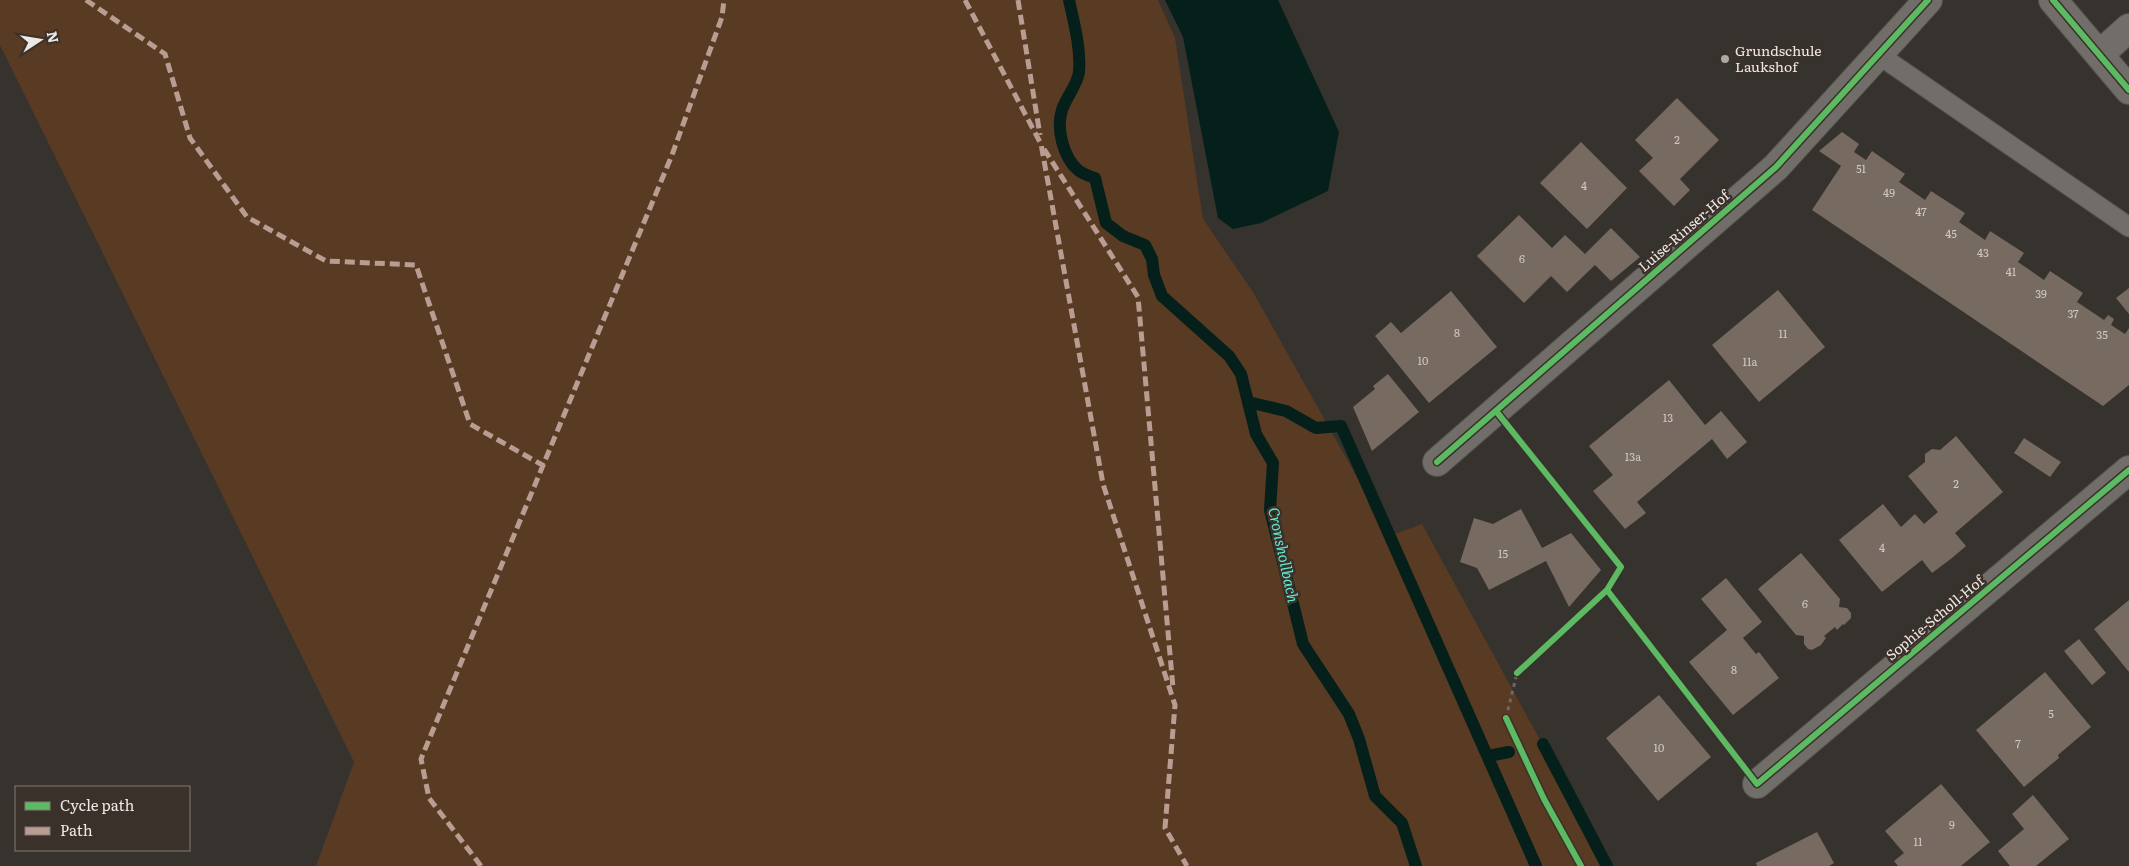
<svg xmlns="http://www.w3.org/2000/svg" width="2129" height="866" font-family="Literata,serif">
	<rect width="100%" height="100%" fill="#36322e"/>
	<path fill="#593a22" d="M 0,0 L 1158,0 L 1175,38 L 1203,219 L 1253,292 L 1390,536 L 1422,524 L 1609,866 L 316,866 L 354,762 L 0,45 Z"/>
	<path fill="#05201a" d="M 1165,0 L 1278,0 L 1339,132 L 1328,191 L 1261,223 L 1233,229 L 1218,218 L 1183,37 Z"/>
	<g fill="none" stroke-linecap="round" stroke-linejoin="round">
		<path stroke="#05201a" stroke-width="12" d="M 1069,0 C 1074,23 1081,48 1079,72 C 1077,86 1066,97 1062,110 C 1056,128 1063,157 1078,170 C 1082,174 1090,176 1095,178 L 1106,223 L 1123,236 L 1145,245 L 1152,259 L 1154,275 L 1162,296 L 1229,356 L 1241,374 L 1256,434 L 1273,463 L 1270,510 L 1303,644 L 1349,714 L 1359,739 L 1375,796 L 1402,823 L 1416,866
			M 1248,402 L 1286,411 L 1316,428 L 1341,426 L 1536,866
			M 1543,744 L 1607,866
			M 1488,756 L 1509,752"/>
	</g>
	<path fill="#776a60" d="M 1677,98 L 1719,140 L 1680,179 L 1690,190 L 1674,206 L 1639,171 L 1653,158 L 1635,140 Z
		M 1842,132 L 1859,144 L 1854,152 L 1866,160 L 1872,151 L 1905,174 L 1899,182 L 1925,200 L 1931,191 L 1965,213 L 1959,222 L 1985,240 L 1990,231 L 2024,253 L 2018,262 L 2044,280 L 2050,271 L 2083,293 L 2077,302 L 2104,320 L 2108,315 L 2114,319 L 2111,325 L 2125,334 L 2129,328 L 2129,385 L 2103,406 L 1812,210 L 1841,166 L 1819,151 Z
		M 1581,142 L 1627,188 L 1587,229 L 1540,183 Z
		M 1519,215 L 1552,248 L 1565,235 L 1585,254 L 1611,228 L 1640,257 L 1611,281 L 1595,265 L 1567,292 L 1551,276 L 1524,303 L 1477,256 Z
		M 2129,288 L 2129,314 L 2116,298 Z
		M 1778,290 L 1825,347 L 1759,402 L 1712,345 Z
		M 1451,291 L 1497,347 L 1429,403 L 1375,336 L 1391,322 L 1401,333 Z
		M 1388,374 L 1419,412 L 1372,451 L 1353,407 L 1375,389 L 1373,386 Z
		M 1669,380 L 1705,425 L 1721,411 L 1747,442 L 1727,459 L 1712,439 L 1637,502 L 1646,513 L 1625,529 L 1593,491 L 1613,475 L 1589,446 Z
		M 1956,436 L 2003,492 L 1955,533 L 1966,546 L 1952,558 L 1932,573 L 1922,560 L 1882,592 L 1839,540 L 1883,504 L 1901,527 L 1915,514 L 1924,524 L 1938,512 L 1908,476 L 1925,462 L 1925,454 L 1932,449 L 1940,450 Z
		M 2024,438 L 2061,462 L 2050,477 L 2014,453 Z
		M 1521,509 L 1542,548 L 1571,533 L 1601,570 L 1569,607 L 1546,561 L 1489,590 L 1477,568 L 1460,562 L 1474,518 L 1493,524 Z
		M 1801,553 L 1840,599 L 1839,607 L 1847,608 L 1851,613 L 1851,618 L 1844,625 L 1843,624 L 1837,630 L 1835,627 L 1824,636 L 1826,638 L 1821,645 L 1812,650 L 1808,649 L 1804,644 L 1804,636 L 1796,635 L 1758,589 Z
		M 1726,578 L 1762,622 L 1743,638 L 1756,654 L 1759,652 L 1779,678 L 1733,715 L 1689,662 L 1727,630 L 1701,599 Z
		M 2129,600 L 2129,672 L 2094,629 Z
		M 2079,639 L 2106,673 L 2092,685 L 2064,651 Z
		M 2045,672 L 2091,727 L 2058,755 L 2059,758 L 2024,787 L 1976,730 Z
		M 1659,695 L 1711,757 L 1658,801 L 1606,738 Z
		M 1941,784 L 1990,842 L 1961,866 L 1898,866 L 1894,861 L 1904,853 L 1885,831 Z
		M 2033,795 L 2069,839 L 2036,866 L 2010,866 L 1998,851 L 2024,829 L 2012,814 Z
		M 1817,832 L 1834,863 L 1829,866 L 1757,866 L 1756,863 Z"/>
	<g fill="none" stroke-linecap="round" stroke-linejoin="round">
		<defs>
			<path id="service" d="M 1879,55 L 2129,227"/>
			<path id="minor" d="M 2053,0 L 2129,90
				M 2100,54 L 2129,28
				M 1437,462 L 1776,167 L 1928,0
				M 1757,784 L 2129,470"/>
		</defs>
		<use href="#service" stroke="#54504d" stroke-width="21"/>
		<use href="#minor" stroke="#54504d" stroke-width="30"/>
		<path stroke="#6d6967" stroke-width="3" stroke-dasharray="4 4" stroke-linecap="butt" d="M 1518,438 L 1621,567 L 1607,590
			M 1506,718 L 1517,673 L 1607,590 L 1736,756"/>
		<use href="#service" stroke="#716e6a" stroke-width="19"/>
		<use href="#minor" stroke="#716e6a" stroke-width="28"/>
		<path stroke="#b99d93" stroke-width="5" stroke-dasharray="10 5" stroke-linecap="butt" d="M 86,0 L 165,54 L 190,138 L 247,217 L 326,261 L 416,265 L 470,424 L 544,466
			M 965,0 L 1041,144 L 1103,484 L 1175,705 L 1165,828 L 1187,866
			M 1018,0 L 1040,135
			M 1044,149 L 1138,297 L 1173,688
			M 481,866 L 429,798 L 421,759 L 672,155 L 722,17 L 724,0"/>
		<defs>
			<path id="cycleway" d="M 2053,0 L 2129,90
				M 1496,411 L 1621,567 L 1607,590
				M 1437,462 L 1776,167 L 1928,0
				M 1517,673 L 1607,590 L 1757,784 L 2129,470
				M 1506,718 L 1544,799 L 1581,866"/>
		</defs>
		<use href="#cycleway" stroke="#3a312b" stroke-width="9"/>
		<use href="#cycleway" stroke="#5cba63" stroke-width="6"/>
	</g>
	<circle fill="#aea8a5" stroke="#3a312b" stroke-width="2" cx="1725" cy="59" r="5"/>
	<g text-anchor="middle" stroke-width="5" stroke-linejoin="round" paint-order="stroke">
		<g font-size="11" fill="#d0c8c4">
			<text x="1677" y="144">2</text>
			<text x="1861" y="173">51</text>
			<text x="1584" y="190">4</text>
			<text x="1889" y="197">49</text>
			<text x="1921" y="216">47</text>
			<text x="1951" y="238">45</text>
			<text x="1983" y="257">43</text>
			<text x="1522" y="263">6</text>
			<text x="2011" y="276">41</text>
			<text x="2041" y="298">39</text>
			<text x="2073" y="318">37</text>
			<text x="1457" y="337">8</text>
			<text x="1783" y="338">11</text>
			<text x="2102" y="339">35</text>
			<text x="1423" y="365">10</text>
			<text x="1750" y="366">11a</text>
			<text x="1668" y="422">13</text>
			<text x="1633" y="461">13a</text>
			<text x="1956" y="488">2</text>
			<text x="1882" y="552">4</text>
			<text x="1503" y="558">15</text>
			<text x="1805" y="608">6</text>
			<text x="1734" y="674">8</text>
			<text x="2051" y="718">5</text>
			<text x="2018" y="748">7</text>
			<text x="1659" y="752">10</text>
			<text x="1952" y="829">9</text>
			<text x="1918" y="846">11</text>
		</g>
		<g font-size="14" fill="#eee8e5" stroke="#3a312b" text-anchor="start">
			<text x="1735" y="56">Grundschule<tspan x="1735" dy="16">Laukshof</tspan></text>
		</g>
		<g font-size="14" fill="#eee8e5" stroke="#3a312b">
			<text transform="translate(1684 231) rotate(-41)" y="5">Luise-Rinser-Hof</text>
			<text transform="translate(1935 618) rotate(-40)" y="5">Sophie-Scholl-Hof</text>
		</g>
		<g font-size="15" font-style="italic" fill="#60ebd0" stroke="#3a312b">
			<text transform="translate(1283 555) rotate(78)" y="5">Cronshollbach</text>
		</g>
	</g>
	<rect x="15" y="786" width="175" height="65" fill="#3a312b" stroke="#827a75"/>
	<rect x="25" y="802" width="25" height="8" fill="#5cba63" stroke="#827a75"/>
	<text x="60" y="811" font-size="15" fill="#eee8e5">Cycle path</text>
	<rect x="25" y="827" width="25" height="8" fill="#b99d93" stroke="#827a75"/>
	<text x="60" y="836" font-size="15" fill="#eee8e5">Path</text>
	<g transform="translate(40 40) rotate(78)" stroke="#3a312b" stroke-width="4" paint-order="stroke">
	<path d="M0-4L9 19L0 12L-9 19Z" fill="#eee8e5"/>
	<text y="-8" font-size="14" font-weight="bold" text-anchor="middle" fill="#eee8e5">N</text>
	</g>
</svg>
